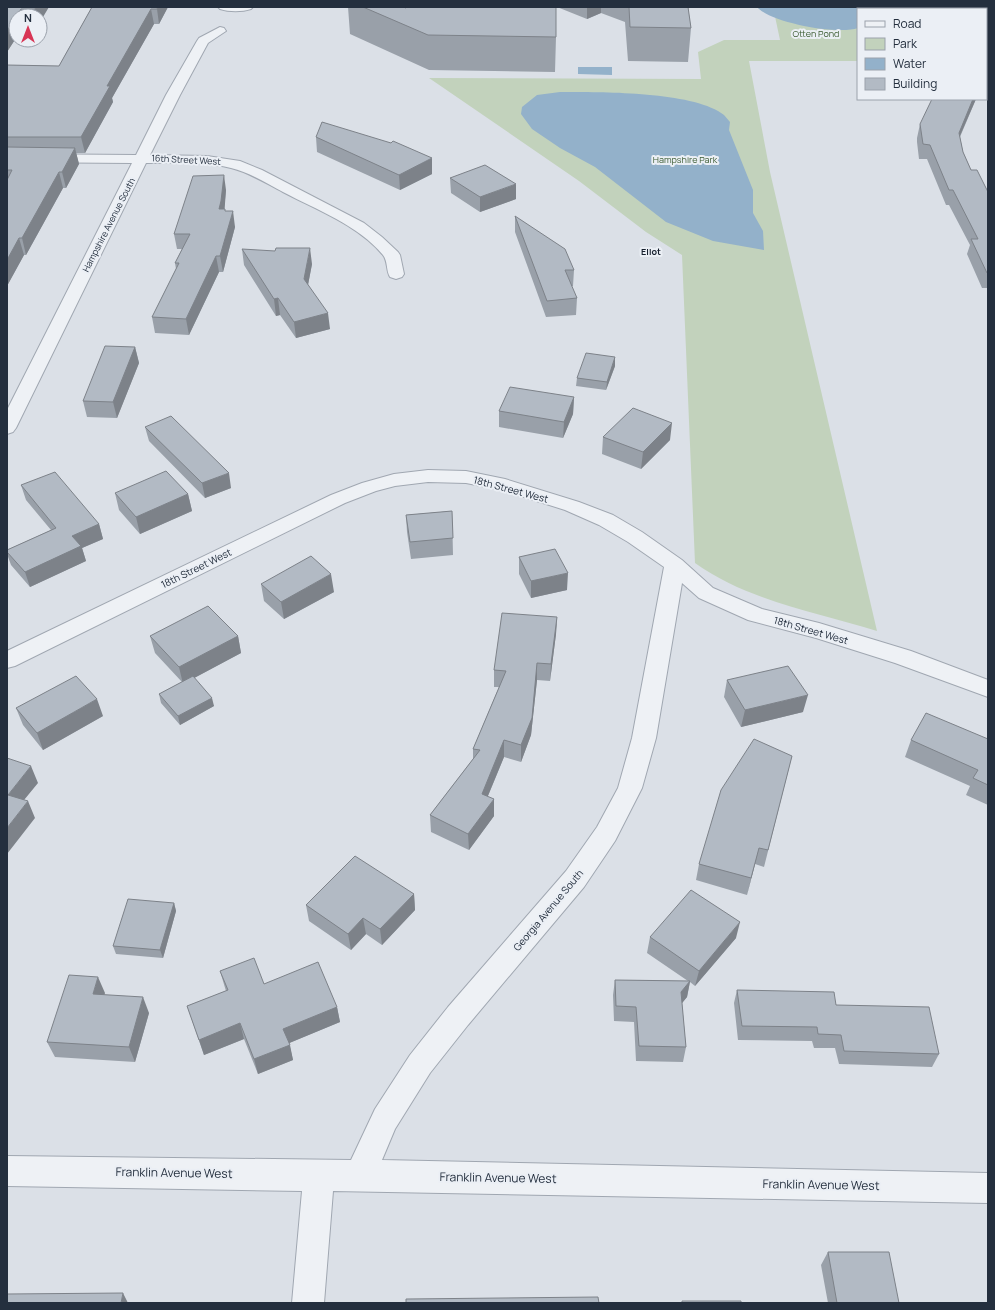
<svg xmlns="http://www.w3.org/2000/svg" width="995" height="1310" font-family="Manrope,sans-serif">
	<rect width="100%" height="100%" fill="#dbe0e7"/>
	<path fill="#c2d2bc" d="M 773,7 L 988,7 L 988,61 L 986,61 L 986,9 L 858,9 L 858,61 L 749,61 L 770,172 L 877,631 C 816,612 748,601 695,563 L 682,255 L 646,232 L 579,181 L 429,78 L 701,79 L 698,52 L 724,40 L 780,40 Z"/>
	<path fill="#93b1ca" d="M 757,7 L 988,7 L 988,23 L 986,23 L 986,9 L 858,9 L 858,28 C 838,35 771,23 757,7 Z
		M 578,67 L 612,67 L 612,75 L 578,74 Z
		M 560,92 C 599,92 694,91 724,115 C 726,117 728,120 730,122 L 729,130 L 753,190 L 753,213 L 763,231 L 764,250 L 713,241 L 666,222 L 595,167 L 560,148 L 532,129 L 521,114 L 522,107 L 537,95 Z"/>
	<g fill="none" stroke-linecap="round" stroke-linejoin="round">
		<defs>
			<path id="street" d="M 218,7 L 253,7 L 251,9 C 242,12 229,12 220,9 Z
				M 220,27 L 224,28 L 226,31 L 208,43 L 180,95 L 150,155 L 207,156 L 240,161 L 262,170 L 364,223 L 382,237 L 398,252 L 400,255 L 404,274 L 402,277 L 396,279 L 390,277 C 386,271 388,261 383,255 C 358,225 317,210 283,192 C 267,184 249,172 231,168 C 204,161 174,163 146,163 L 16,428 L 13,432 L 7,434 L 7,410 L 132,163 L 7,162 L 7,154 L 136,155 L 166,95 L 197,41 L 199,38 Z
				M 428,470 L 466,471 L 505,479 L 579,502 L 613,515 L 642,532 L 682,560 L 713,588 L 762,609 L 819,623 L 911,651 L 988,680 L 988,697 L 895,663 L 816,638 L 748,620 L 699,598 L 682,583 L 656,738 L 642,788 L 615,841 L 584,887 L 468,1025 L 430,1073 L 395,1129 L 382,1160 L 988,1173 L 988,1203 L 333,1191 L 324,1303 L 292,1303 L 302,1191 L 7,1186 L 7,1156 L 351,1160 L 375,1109 L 410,1055 L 448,1007 L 566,871 L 597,827 L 618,788 L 632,738 L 664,567 L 628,542 L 599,525 L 565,510 L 502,490 L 466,483 L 428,482 L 395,486 L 376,491 L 345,503 L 15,666 L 7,668 L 7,651 L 331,495 L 362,483 L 394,474 Z"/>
		</defs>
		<use href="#street" stroke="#a0a7b1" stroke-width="2"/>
		<use href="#street" fill="#eef1f5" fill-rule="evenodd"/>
	</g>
	<path fill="#99a0a9" d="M 7,7 L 49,7 L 40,16 L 16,16 L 16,38 L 7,52 Z
		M 92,7 L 168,7 L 159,24 L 154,24 L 112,98 L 113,102 L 85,153 L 76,153 L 79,164 L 66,188 L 63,188 L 26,255 L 24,255 L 7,286 L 7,65 L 59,66 Z
		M 348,7 L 556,7 L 556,37 L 555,72 L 429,70 L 350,34 Z
		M 557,7 L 688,7 L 691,28 L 688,62 L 628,61 L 625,22 L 601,13 L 587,19 Z
		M 976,99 L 960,137 L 963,152 L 971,170 L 988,192 L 988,288 L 982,288 L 967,254 L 970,245 L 949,205 L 946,205 L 927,159 L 919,159 L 917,142 L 917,138 L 920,124 Z
		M 316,137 L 391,143 L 432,174 L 400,190 L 317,152 Z
		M 450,178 L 516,199 L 480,212 L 451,193 Z
		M 226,190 L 224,209 L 235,227 L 223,272 L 219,272 L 189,335 L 155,333 L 152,317 L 176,269 L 175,263 L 182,249 L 177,249 L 174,234 Z
		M 515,216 L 574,270 L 573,286 L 571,286 L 577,298 L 576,315 L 546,317 L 515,232 Z
		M 242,249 L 312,264 L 308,285 L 330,329 L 296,338 L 280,315 L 276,316 L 244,265 Z
		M 135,347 L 139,363 L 117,418 L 87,417 L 83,401 Z
		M 615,357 L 615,366 L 606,390 L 576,386 L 577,378 Z
		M 574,397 L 573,414 L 563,438 L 499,427 L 499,411 Z
		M 145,427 L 231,488 L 205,498 L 149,441 Z
		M 603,437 L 670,440 L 641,469 L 602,454 Z
		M 21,485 L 99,524 L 103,539 L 82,548 L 86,561 L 30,587 L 11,565 L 7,554 L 7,550 L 51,530 L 26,500 Z
		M 115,493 L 188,494 L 192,511 L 140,534 L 119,510 Z
		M 452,511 L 453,555 L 411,559 L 407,532 L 406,515 Z
		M 519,557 L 567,590 L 531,598 L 519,574 Z
		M 261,584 L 334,592 L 284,619 L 264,601 Z
		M 557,617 L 556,634 L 550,681 L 537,680 L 531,735 L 521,762 L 504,757 L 488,796 L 494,816 L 469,850 L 431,832 L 430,815 L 473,759 L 473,749 L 499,687 L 494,687 L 494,670 Z
		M 150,636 L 238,636 L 241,653 L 194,678 L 214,706 L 180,725 L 161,703 L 159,694 L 182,682 L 155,653 Z
		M 727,680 L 803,712 L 741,727 L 724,697 Z
		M 16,708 L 103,716 L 43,750 L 23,725 Z
		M 988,739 L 988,805 L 966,795 L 970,786 L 905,757 L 911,740 Z
		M 792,756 L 764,867 L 755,864 L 747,895 L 696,880 L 699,864 Z
		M 414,894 L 415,910 L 382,945 L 366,934 L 351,950 L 309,921 L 306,905 Z
		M 174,903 L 176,911 L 163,958 L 116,954 L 113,946 Z
		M 650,937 L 736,938 L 695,986 L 690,982 L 687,997 L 682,1003 L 686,1047 L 683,1062 L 636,1061 L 634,1022 L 614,1021 L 613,995 L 615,980 L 688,981 L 647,953 Z
		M 220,971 L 337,1007 L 340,1022 L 289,1043 L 293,1060 L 258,1074 L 244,1039 L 204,1055 L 187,1006 L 226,991 Z
		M 737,990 L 836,1005 L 939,1054 L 932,1067 L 839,1064 L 835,1048 L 814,1048 L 812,1041 L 738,1040 L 734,1003 Z
		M 105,993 L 104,995 L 149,1013 L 135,1062 L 55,1057 L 47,1042 Z
		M 828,1252 L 899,1303 L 828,1303 L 821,1265 Z"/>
	<path fill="#7d8289" d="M 36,7 L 49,7 L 40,22 L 40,16 L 37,16 L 35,9 Z
		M 158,7 L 168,7 L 159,24 L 157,9 Z
		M 587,7 L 601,7 L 601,13 L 587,19 Z
		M 21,9 L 23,16 L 17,16 Z
		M 151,9 L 154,24 L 112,98 L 113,102 L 85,153 L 81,137 L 107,86 Z
		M 16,17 L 16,38 L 7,52 L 7,31 Z
		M 973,99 L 976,99 L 955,147 L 959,133 Z
		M 75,148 L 79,164 L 66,188 L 62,172 Z
		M 432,158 L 432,174 L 400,190 L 399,175 Z
		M 59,172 L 63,188 L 26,255 L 22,238 Z
		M 224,175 L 226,190 L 224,217 L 219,209 Z
		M 516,184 L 516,199 L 480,212 L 480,197 Z
		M 233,211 L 235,227 L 223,272 L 220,256 Z
		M 19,238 L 24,255 L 7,286 L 7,260 Z
		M 310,248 L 312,264 L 306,295 L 304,279 Z
		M 216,256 L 219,272 L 189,335 L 186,319 Z
		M 278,298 L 280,315 L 276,316 L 274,299 Z
		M 328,313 L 330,329 L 296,338 L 294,322 Z
		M 135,347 L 139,363 L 117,418 L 113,402 Z
		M 615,357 L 615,366 L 606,390 L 607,382 Z
		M 574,397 L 573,414 L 563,438 L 564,422 Z
		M 672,423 L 670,440 L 641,469 L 643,452 Z
		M 229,473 L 231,488 L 205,498 L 202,483 Z
		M 188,494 L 192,511 L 140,534 L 136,517 Z
		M 99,524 L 103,539 L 82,548 L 86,561 L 30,587 L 25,572 L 72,536 Z
		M 568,573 L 567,590 L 531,598 L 531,581 Z
		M 331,574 L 334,592 L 284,619 L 281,602 Z
		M 557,617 L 556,634 L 550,681 L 551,664 Z
		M 238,636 L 241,653 L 183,684 L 179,667 Z
		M 537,663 L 537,680 L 531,735 L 521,762 L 521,745 Z
		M 808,695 L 803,712 L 741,727 L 745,710 Z
		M 212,698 L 214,706 L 180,725 L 178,716 Z
		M 97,699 L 103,716 L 43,750 L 37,733 Z
		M 504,740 L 504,757 L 482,810 L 482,794 Z
		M 31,766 L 38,783 L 15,811 L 8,795 Z
		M 494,799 L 494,816 L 469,850 L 468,834 Z
		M 28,801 L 35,818 L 7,854 L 7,828 Z
		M 759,848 L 755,864 L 747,895 L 751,878 Z
		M 414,894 L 415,910 L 382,945 L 380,929 Z
		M 174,903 L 176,911 L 163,958 L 160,950 Z
		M 363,918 L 366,934 L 351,950 L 348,934 Z
		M 740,922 L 736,938 L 695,986 L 699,971 Z
		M 98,977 L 105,993 L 99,1010 L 93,994 Z
		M 690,981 L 687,997 L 678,1008 L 681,992 Z
		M 143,997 L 149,1013 L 135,1062 L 129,1047 Z
		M 337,1007 L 340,1022 L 287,1044 L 283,1029 Z
		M 240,1023 L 244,1039 L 204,1055 L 199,1040 Z
		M 290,1045 L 293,1060 L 258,1074 L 254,1059 Z
		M 123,1293 L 128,1303 L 121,1303 Z"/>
	<path fill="#b2bac4" stroke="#7d8289" d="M 7,7 L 36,7 L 35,9 L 21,9 L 17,16 L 16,16 L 16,17 L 7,31 Z
		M 92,7 L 158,7 L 157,9 L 151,9 L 107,86 L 110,86 L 81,137 L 7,137 L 7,65 L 59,66 Z
		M 363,7 L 405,7 L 405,8 L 408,7 L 556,7 L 556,37 L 428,35 Z
		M 629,7 L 688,7 L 691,28 L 630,27 Z
		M 988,64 L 988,65 L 986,70 L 986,65 Z
		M 932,99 L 973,99 L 959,133 L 963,152 L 971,170 L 977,170 L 988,192 L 988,273 L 987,273 L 971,239 L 978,239 L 953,190 L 949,190 L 930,145 L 923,144 L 920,124 Z
		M 322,122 L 391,143 L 393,141 L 432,158 L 399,175 L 316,137 Z
		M 7,147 L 75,148 L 62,172 L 59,172 L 22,238 L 19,238 L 7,260 L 7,180 L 12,170 L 7,170 Z
		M 485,165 L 516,184 L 480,197 L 450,178 Z
		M 224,175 L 221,201 L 219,209 L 225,209 L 225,211 L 233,211 L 220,256 L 216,256 L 186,319 L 152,317 L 179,263 L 175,263 L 190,234 L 174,234 L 193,176 Z
		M 515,216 L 565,249 L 574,270 L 565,270 L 577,298 L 547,301 Z
		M 276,248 L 310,248 L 304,279 L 328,313 L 294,322 L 278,298 L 274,299 L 242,249 L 275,251 Z
		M 105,346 L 135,347 L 113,402 L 83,401 Z
		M 586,353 L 615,357 L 607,382 L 577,378 Z
		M 510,387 L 574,397 L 564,422 L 499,411 Z
		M 633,408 L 672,423 L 643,452 L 603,437 Z
		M 171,416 L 229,473 L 202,483 L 145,427 Z
		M 166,471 L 188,494 L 136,517 L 115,493 Z
		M 55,472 L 99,524 L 72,536 L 81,546 L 25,572 L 7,552 L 7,550 L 56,528 L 21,485 Z
		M 452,511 L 453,538 L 410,542 L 406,515 Z
		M 555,549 L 568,573 L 531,581 L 519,557 Z
		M 311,556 L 331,574 L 281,602 L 261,584 Z
		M 208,606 L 238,636 L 179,667 L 150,636 Z
		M 502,613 L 557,617 L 551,664 L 537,663 L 532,718 L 521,745 L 504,740 L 482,794 L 494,799 L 468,834 L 430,815 L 480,750 L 473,749 L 506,671 L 494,670 Z
		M 788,666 L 808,695 L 745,710 L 727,680 Z
		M 76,676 L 97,699 L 37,733 L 16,708 Z
		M 193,676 L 212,698 L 178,716 L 159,694 Z
		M 926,713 L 988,739 L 988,785 L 973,778 L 978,770 L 911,740 Z
		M 754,739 L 792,756 L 768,850 L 759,848 L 751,878 L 699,864 L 721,790 Z
		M 7,758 L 31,766 L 8,795 L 28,801 L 7,828 Z
		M 355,856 L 414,894 L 380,929 L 363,918 L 348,934 L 306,905 Z
		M 691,890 L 740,922 L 699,971 L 650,937 Z
		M 128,899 L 174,903 L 160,950 L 113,946 Z
		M 254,958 L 264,984 L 318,962 L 337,1007 L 283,1029 L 290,1045 L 254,1059 L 240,1023 L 199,1040 L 187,1006 L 228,990 L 220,971 Z
		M 69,975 L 98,977 L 93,994 L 143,997 L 129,1047 L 47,1042 Z
		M 615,980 L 690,981 L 681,992 L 686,1047 L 639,1046 L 636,1007 L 616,1006 Z
		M 737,990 L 834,992 L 836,1005 L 929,1007 L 939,1054 L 844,1051 L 841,1035 L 818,1034 L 817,1027 L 742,1026 Z
		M 828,1252 L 889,1252 L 899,1303 L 837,1303 Z
		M 123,1293 L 121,1303 L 7,1303 L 7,1294 Z
		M 598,1297 L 599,1303 L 406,1303 L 406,1299 Z
		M 682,1301 L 741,1301 L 741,1303 L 682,1303 Z"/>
	<g text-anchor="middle" stroke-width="4" stroke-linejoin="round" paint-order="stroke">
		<g font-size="9" fill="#3b5b31" stroke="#ebeff5">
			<text x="816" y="37">Otten Pond</text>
			<text x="685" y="163">Hampshire Park</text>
		</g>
		<g font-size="9" fill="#242f3e" stroke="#ebeff5">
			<text transform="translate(186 160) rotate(3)" y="3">16th Street West</text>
			<text transform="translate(109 225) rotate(-63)" y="3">Hampshire Avenue South</text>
		</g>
		<g font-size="9" font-weight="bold" fill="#17202e" stroke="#ebeff5">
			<text x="651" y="255">Eliot</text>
		</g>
		<g font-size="10" fill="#242f3e" stroke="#ebeff5">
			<text transform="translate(511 489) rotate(15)" y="4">18th Street West</text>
			<text transform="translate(196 568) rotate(-26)" y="4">18th Street West</text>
			<text transform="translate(811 630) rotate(16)" y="4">18th Street West</text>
			<text transform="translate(548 910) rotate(-50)" y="4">Georgia Avenue South</text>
		</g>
		<g font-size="12" fill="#242f3e" stroke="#ebeff5">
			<text transform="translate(174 1173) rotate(1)" y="4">Franklin Avenue West</text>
			<text transform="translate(498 1178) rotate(1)" y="4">Franklin Avenue West</text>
			<text transform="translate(821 1185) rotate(1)" y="4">Franklin Avenue West</text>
		</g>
	</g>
	<rect width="995" height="1310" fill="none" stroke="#242f3e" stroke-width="16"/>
	<rect x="857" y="8" width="130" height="92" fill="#ebeff5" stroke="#9ba2ac"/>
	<rect x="865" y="21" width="20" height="6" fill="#eef1f5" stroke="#9ba2ac"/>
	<text x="893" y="28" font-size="12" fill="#242f3e">Road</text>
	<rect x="865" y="38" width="20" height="12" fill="#c2d2bc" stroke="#9ba2ac"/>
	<text x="893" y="48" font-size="12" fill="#242f3e">Park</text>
	<rect x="865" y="58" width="20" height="12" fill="#93b1ca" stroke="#9ba2ac"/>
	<text x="893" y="68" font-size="12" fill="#242f3e">Water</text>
	<rect x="865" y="78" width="20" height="12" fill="#b2bac4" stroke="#9ba2ac"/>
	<text x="893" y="88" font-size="12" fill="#242f3e">Building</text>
	<g transform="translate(28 28)"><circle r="19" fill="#ebeff5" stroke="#9ba2ac"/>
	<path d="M0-3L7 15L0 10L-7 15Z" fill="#d83555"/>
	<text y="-6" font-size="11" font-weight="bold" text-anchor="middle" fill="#242f3e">N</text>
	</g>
</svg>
